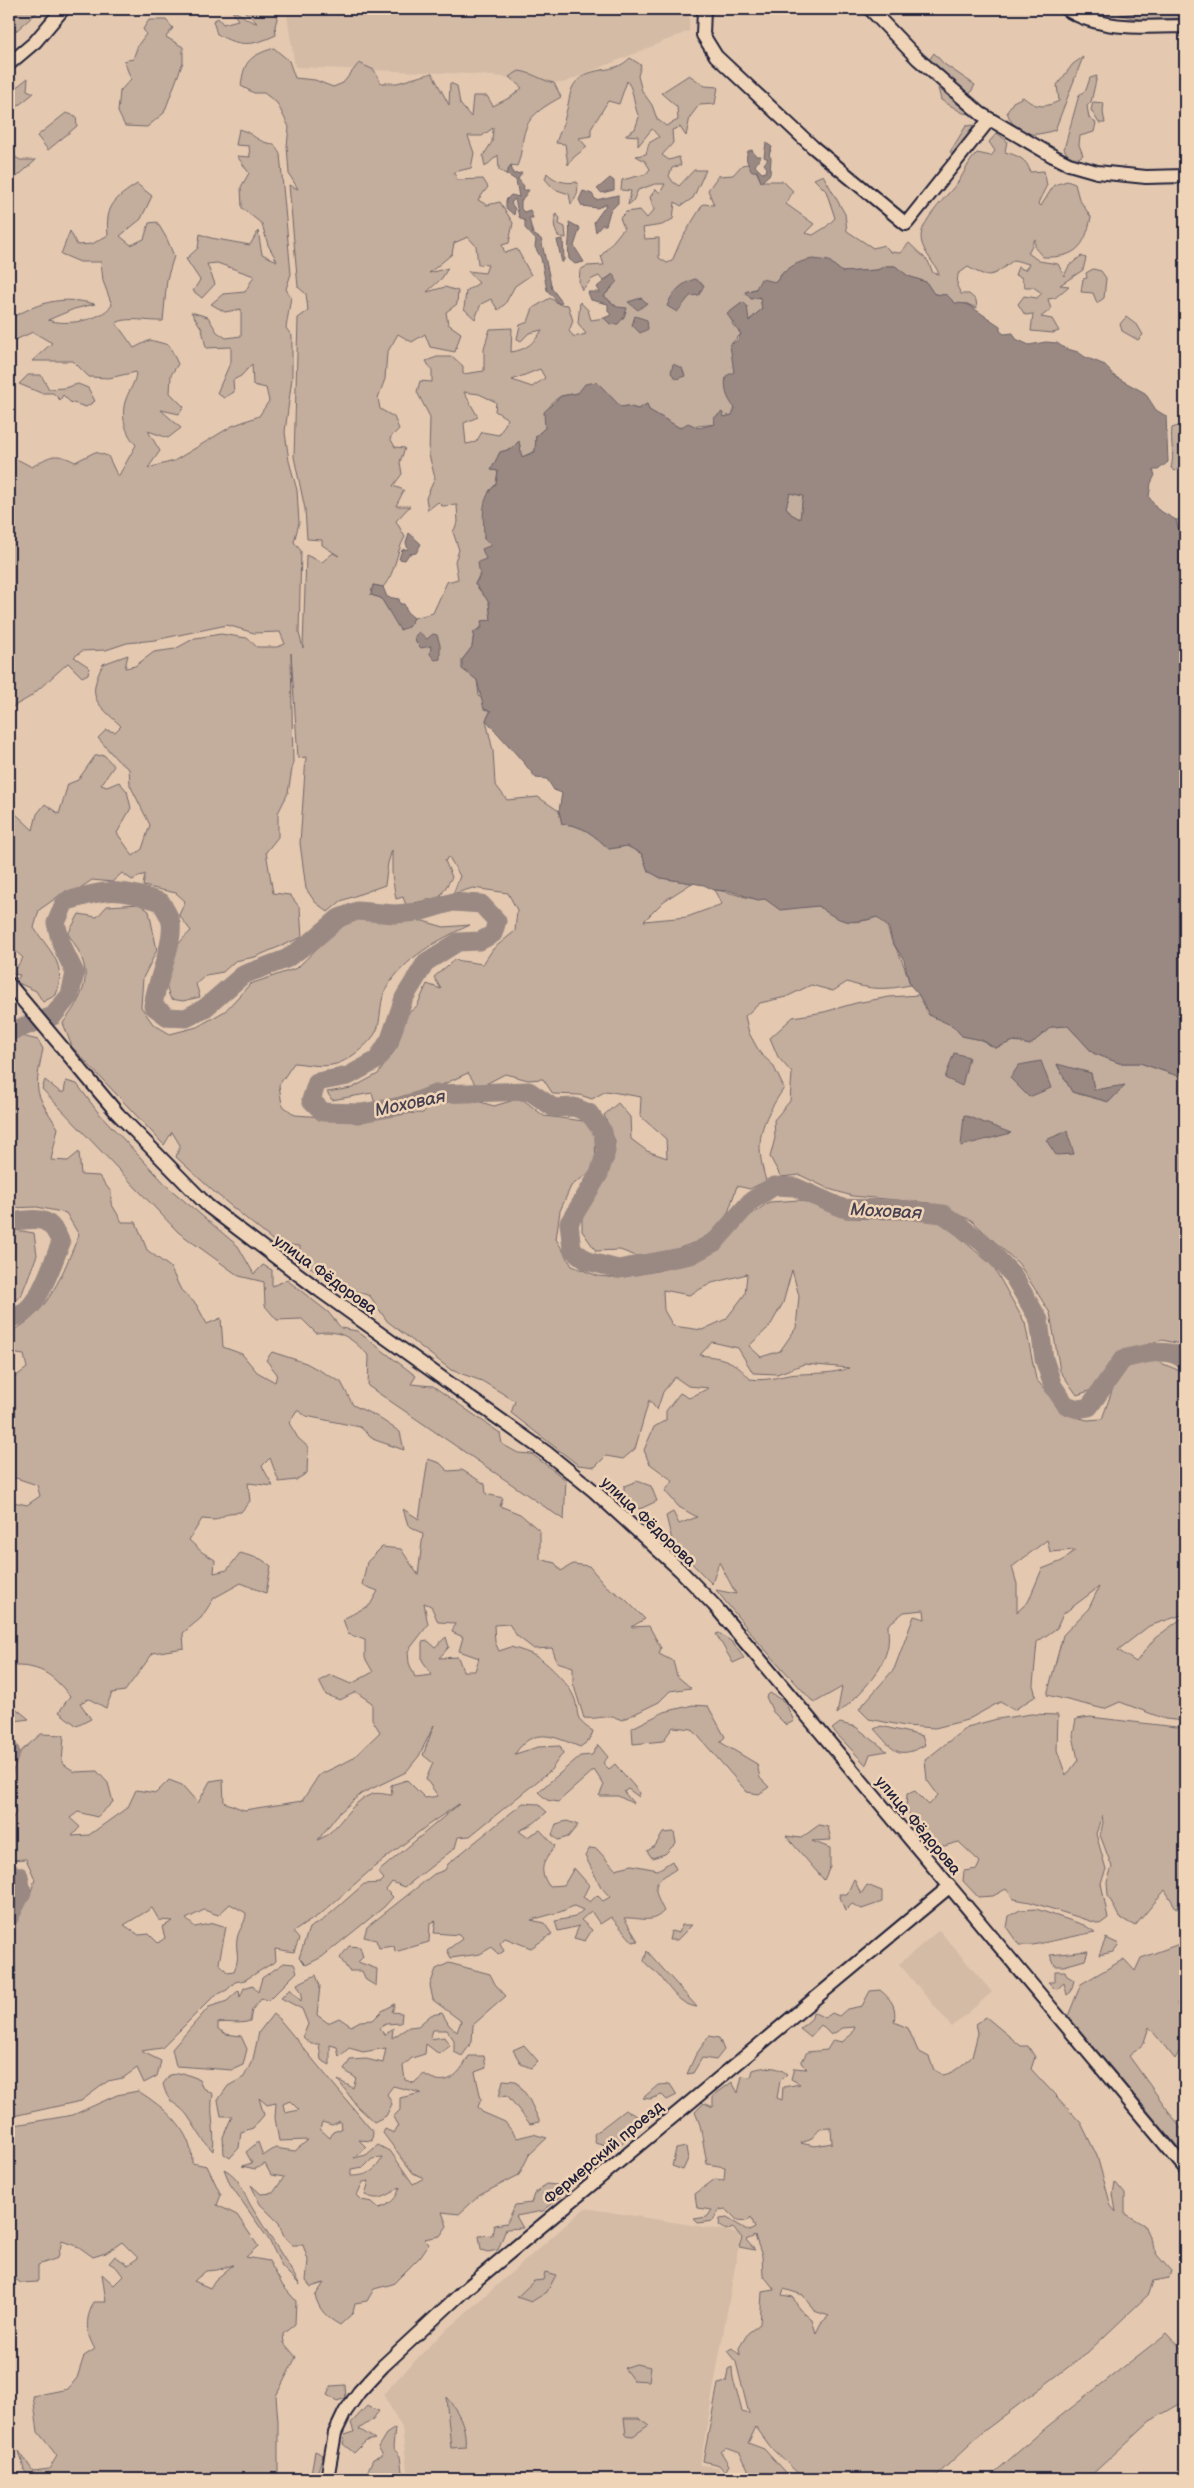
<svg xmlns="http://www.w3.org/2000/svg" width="1194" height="2488" font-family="'Balsamiq Sans',sans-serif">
	<rect width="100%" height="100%" fill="#e4c9b0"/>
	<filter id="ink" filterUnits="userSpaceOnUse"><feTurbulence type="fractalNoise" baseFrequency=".02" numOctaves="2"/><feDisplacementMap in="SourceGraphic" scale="10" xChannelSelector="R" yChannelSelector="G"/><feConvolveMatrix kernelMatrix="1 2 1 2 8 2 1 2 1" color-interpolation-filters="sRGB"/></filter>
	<g filter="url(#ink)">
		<path fill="#d4bba6" d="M 286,9 L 689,9 L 689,31 L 563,83 L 471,74 L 295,67 Z
			M 939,1930 L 992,1992 L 952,2027 L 899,1964 Z
			M 585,2208 L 741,2233 L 700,2465 L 719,2467 L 719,2479 L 408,2479 L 402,2428 L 383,2394 L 438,2337 Z"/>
		<path fill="#c3ad9c" stroke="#72686c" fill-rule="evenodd" d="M 9,9 L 39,9 L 40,10 L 9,37 Z
			M 242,9 L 264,11 L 266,9 L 276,9 L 279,12 L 275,26 L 276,35 C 253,46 239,47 217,34 L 213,21 L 218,18 L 223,24 L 238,20 L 232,11 C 242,13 246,21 257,23 Z
			M 1138,13 L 1185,15 L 1185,18 L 1142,20 L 1120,15 Z
			M 149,20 L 166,20 L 173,28 L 166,37 L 183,47 L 183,62 L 164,113 L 147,127 L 125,126 L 118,112 L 120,91 L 131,79 L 124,61 L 133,59 L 138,45 L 146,34 L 143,29 Z
			M 274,48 L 289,61 L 295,78 L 315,80 L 333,87 L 343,83 L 359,63 L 374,70 L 381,83 L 397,83 L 432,73 L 449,105 L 450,83 L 457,86 L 460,104 L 471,117 L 473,96 L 487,96 L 493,106 L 511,97 L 522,88 L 509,77 L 519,71 C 533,73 541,80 554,83 L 561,97 C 549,104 531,113 526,128 C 521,140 523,152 517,166 L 511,165 L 506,174 L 499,170 L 498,155 L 485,167 L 483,156 L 492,142 L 493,128 L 482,136 L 468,136 L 474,153 L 471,168 L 454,172 L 457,180 L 483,179 L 488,187 L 478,200 L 487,205 L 500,202 L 513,223 L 509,243 L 502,245 L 505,253 L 517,249 L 531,275 L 515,286 L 505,304 L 498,310 L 491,299 L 481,304 L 475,319 L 464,309 L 466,291 L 479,283 L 468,271 L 485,273 L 488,265 L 478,264 L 476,246 L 468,237 L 454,243 L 452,254 L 429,273 L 448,268 L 442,278 L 427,292 L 445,287 L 458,291 L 457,304 L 446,312 L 448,324 L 461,333 L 455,352 L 430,347 L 425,334 L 412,342 L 398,334 L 387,353 L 385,379 L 378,398 L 380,409 L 394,417 L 399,429 L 390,438 L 395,447 L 405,448 L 400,462 L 402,474 L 393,486 L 404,490 L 396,506 L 410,506 L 396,521 L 405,537 C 395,554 396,573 383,587 L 373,585 L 371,595 L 381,598 L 392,615 L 408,627 L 414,618 L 433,613 L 447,582 L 458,579 L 455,561 L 459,550 L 453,532 L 458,522 L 457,505 L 442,506 L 438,502 L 428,510 L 426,498 L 435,478 L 429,455 L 430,417 L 417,392 L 420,381 L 432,382 L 432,371 L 426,361 L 437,357 L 453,357 L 463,366 L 463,374 L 484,371 L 484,348 L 490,329 L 512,328 L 511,352 C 526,350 534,343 542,330 L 529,333 L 521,341 L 517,339 L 520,325 L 528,322 L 533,308 L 550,298 L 559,304 L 568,305 L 573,321 L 569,331 L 574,337 L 586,334 L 578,323 L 580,302 L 588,310 L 591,320 L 604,318 L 610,324 L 617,307 L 604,296 L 612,288 L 613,274 L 603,281 L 599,276 L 592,279 L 582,290 L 579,283 L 580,270 L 587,266 L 604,265 L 601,256 L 624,228 L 620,218 L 626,212 L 640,210 L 647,218 L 654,210 L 650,197 L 656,189 L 660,193 L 665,184 L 655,184 L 638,190 L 633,201 L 628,205 L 631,191 L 621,190 L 622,180 L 646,174 L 650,169 L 645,161 L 636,156 L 646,154 L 649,143 L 659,137 L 652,129 L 638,146 L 638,136 L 625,135 L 635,129 L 639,117 C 633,105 635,92 627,81 L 619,104 L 608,101 L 591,129 L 591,136 L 579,138 L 587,147 L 574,157 L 568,165 L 565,144 L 556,143 C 559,133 564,124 566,113 C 571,96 568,83 587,74 C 604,67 616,72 630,58 L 641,65 L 638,76 L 642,91 L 652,105 L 657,119 L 666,126 L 678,120 L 677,107 L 661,93 L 689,75 L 705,86 L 718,87 L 715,104 L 699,105 L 690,117 L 686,136 L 680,127 L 672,130 L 673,143 L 662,155 L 669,160 L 679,157 L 681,165 L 672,168 L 669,176 L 673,182 L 679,186 L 694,170 L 706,170 L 693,198 L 681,206 L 675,202 L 673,219 L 662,225 L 643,228 L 645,239 L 659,238 L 659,258 L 667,263 L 672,261 L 681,240 L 703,204 L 714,205 L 708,190 L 718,176 L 733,175 L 742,165 L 747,164 L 756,171 L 761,181 L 783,181 L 793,191 L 786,204 L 814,224 L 805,233 L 813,235 L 826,227 L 835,218 L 826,191 L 814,179 L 823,175 L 845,214 L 847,231 L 873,248 L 884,245 L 891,252 L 900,253 L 909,243 L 928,261 L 933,273 L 939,274 C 935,263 920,249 921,236 C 922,220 948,195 958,182 C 965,172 968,162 977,153 L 991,156 L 995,151 L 989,142 L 997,133 L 1007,141 L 1005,152 C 1016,155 1028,159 1030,172 L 1044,171 L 1047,185 L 1038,203 L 1041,206 L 1054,185 L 1067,181 L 1075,184 L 1079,199 L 1091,217 C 1085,248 1075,258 1043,257 L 1035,248 L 1035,239 L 1028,253 L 1039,261 L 1058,264 L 1064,276 L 1069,266 L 1081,256 L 1086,258 L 1083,270 L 1060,285 L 1069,286 L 1055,298 L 1048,299 L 1051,309 L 1041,317 L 1052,319 L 1059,331 L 1053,333 L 1031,331 L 1033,314 L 1025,315 L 1018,304 L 1024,296 L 1037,298 L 1042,293 L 1033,287 L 1025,287 L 1021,277 L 1015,275 L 1018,267 L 1025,270 L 1029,264 L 1014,260 C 993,275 992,281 968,267 L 958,274 L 957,286 L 961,294 L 969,294 L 976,300 L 977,308 L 967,304 L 955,303 L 946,295 L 934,294 L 926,282 L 908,276 L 895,266 L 886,266 L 878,270 L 842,272 L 829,261 L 783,272 L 776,282 L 745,292 L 751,299 L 760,297 L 762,309 L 748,321 L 747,306 L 743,302 L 737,307 L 732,324 L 741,334 L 730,345 C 734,360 738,400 733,415 L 724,417 L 722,412 L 716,424 L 680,428 L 649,410 L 647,404 L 638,409 L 627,406 L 621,408 L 597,382 L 578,393 L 561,396 L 552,402 L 545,428 L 536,436 L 535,451 L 522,457 L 519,442 L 511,449 L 500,452 L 492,470 L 498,471 L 496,485 L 489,491 L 484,539 L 493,545 L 475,584 L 489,602 L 491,620 L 474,632 L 472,647 L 462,660 L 477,680 L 479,696 L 491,710 L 486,720 L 493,751 L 495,784 L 507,800 L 538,797 L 559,811 L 562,824 C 583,825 594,835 609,849 L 627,846 L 642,854 L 648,871 L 661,878 L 692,883 L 664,901 L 644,921 L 687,917 L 722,904 L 714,890 C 731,891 750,901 765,899 L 780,909 L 818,906 C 840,922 851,926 877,917 C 890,924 887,932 893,943 C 902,959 905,967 910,985 C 887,990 869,990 847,982 L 833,991 L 811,985 L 786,997 L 760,1003 L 745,1016 L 749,1033 L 760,1053 L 773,1065 L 784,1088 C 760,1124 754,1140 766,1181 L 750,1189 L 737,1186 L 728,1213 L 718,1229 L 696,1242 L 669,1252 L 636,1256 L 620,1250 L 596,1251 L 582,1231 L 582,1211 L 597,1193 L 605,1170 L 613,1161 L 615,1141 L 604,1115 L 618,1103 L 630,1117 L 631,1139 L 647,1151 L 667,1158 L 666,1139 L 640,1116 L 641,1097 L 606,1091 L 592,1099 L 580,1095 L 553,1094 L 543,1079 L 528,1080 L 505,1074 L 478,1088 L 468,1073 L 442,1085 L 375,1104 L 372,1093 L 332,1100 L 327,1092 L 352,1088 L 378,1074 L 397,1047 L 406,1015 L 417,1006 L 427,984 L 441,989 L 434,977 L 454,960 L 483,964 L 493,949 L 515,931 L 517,910 L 508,893 L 473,888 L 453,894 L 460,876 L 449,857 L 445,861 L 452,877 L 440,897 L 406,905 L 403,897 L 396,899 L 392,875 L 392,850 L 388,863 L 385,885 L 341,901 L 328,912 L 315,902 L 306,889 L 300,843 L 306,757 L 298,758 L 291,653 L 293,763 L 288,793 L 278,813 L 278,837 L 266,852 L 273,893 L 290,895 L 300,908 L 302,937 L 255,957 L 235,961 L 223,972 L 206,975 L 196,984 L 200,997 L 183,1001 L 171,999 C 158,975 171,948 191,931 L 179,915 L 185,901 L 176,893 L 143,886 L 145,874 L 132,880 L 122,873 L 112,882 L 92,880 L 76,891 L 66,891 L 39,910 L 34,928 C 51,953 67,964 56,995 L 43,1002 L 36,991 L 16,982 L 20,975 L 9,973 L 9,959 L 13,958 L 16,968 L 23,958 L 9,945 L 9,813 L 16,814 L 33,830 L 37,814 L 45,804 L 59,814 L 68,784 L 78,780 L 95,756 L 104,755 L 114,766 L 101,785 L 107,787 L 119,782 L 127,791 L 131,808 L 117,833 L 133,856 L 142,849 L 150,825 L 130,785 L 129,769 L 118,761 L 98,738 L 106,730 L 115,732 L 121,726 C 96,702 86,699 103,664 L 128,655 L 125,668 L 135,666 L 154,652 L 175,649 L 195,638 L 221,634 L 247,638 L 257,647 L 277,647 L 285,644 L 280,632 L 254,633 L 227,625 L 155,640 L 127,643 L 106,650 L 82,651 L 74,657 L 89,667 L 88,674 L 82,677 L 68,663 L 30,697 L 9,709 L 9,455 L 32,467 C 50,455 56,452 75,462 L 95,452 L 108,456 L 118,477 L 136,445 C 125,433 120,415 126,399 C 130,388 135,384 136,372 L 109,378 L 89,377 L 73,361 L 32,361 L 52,343 L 33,332 L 13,341 L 9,339 L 9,304 L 15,316 C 43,301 63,296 95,304 L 74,309 L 48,320 C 66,326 100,321 112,305 L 103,281 L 101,262 L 80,262 L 61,254 L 70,231 L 77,245 L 92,244 L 108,235 C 105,206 114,199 137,184 L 152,196 L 141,219 L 120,236 L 131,245 L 144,239 L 149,223 L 157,222 L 167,239 L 174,256 L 167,279 L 163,321 C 148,322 128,316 116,323 L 134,348 L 150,340 L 169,345 L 178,364 L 171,375 L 170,393 L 184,407 L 179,414 L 161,410 L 181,428 L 168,438 L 148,431 L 160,451 L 148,468 L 174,461 L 232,426 L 259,416 L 269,401 L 266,388 L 253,385 L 252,364 L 241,376 L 233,380 L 234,392 L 224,398 L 217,393 L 231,361 L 231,347 L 206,348 L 202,329 L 191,312 L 208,317 L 217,332 L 226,338 L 241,336 L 241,309 L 225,312 L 211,304 L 223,294 L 245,292 L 254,276 L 217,263 L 207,264 L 215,284 L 202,298 L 193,291 L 200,280 L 186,259 L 198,248 L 200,234 L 211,238 L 250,245 L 258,231 L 262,254 L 277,261 L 268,245 L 262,224 L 242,208 L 241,187 L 249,173 L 237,156 L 250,157 L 249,146 L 236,145 L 239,129 C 254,133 257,143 274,144 L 280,154 L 291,274 L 286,289 L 291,297 L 286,328 L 292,336 L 292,378 L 285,432 L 289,461 L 297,490 L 299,523 L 294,542 L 301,551 L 299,633 L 303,648 L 306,555 L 322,562 L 333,553 L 339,556 L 322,545 L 322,540 L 307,539 L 305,509 L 294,457 L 298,318 L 308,311 L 306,294 L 298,287 L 289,185 L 298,189 L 289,174 L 287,146 L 289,127 L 277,103 L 264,93 L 254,93 L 241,86 C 244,60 250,56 274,48 ZM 540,369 L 545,378 L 532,387 L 512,380 ZM 464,392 L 479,394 L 496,402 L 495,411 L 508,419 L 499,435 L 482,432 L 476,442 L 466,444 L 464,423 L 478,417 Z
			M 934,53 L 944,64 L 975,85 L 968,97 L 944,77 L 929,60 Z
			M 1083,57 L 1055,130 C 1033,137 1016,138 1007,112 L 1013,102 L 1023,97 C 1036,108 1044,108 1059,101 L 1057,85 L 1073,64 Z
			M 1097,76 L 1091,102 L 1087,106 L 1089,118 L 1096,123 L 1094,132 L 1080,136 L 1079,145 L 1083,155 L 1077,159 L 1069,157 L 1064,149 L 1079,95 L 1086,90 L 1090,78 Z
			M 28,78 L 27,90 L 34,93 L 9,113 L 9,93 Z
			M 938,88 L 970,114 L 963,113 L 941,100 Z
			M 1093,102 L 1104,103 L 1103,112 L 1105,123 L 1099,123 L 1091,110 Z
			M 66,113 L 76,116 L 77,126 L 48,150 L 37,136 Z
			M 974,125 L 955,155 L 950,152 L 966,126 Z
			M 14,156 L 20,160 L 36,160 L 9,184 L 9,161 Z
			M 547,173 C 554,181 566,184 577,182 C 579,192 577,197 571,204 L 569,194 L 554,189 L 545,179 Z
			M 556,214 L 560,218 L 559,224 L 565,227 L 566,238 L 558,236 C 554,228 553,222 556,214 Z
			M 1093,269 L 1101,271 L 1106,278 L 1104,298 L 1097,303 L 1093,293 L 1081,292 L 1083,279 L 1087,278 L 1086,273 Z
			M 1126,317 L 1138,326 L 1143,335 L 1138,340 L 1122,331 L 1120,324 Z
			M 28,375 L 41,375 L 49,389 L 64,388 L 78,384 L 88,388 L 95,401 L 86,407 L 70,402 L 63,395 L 60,400 L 53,393 L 41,393 L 19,384 Z
			M 1181,425 L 1179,448 L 1185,453 L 1185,464 L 1175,471 L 1171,468 C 1175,454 1170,442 1172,428 Z
			M 790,493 L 803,496 L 800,519 L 791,514 L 786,507 Z
			M 1185,519 L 1185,540 L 1181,538 L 1176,520 Z
			M 139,904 L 149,911 L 157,950 L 143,978 L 141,1007 L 153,1024 L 170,1034 L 197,1027 L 225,1011 L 250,984 L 297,968 L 345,921 L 366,915 L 423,921 L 444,927 L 470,925 C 438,940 405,957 386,989 C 380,999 381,1016 378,1027 C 375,1040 349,1061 336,1064 C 323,1068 307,1064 294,1063 L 279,1085 L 282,1105 L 295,1115 L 337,1118 L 358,1123 L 392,1114 L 423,1113 L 434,1100 L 477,1101 L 494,1106 L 521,1098 L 544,1116 L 584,1121 L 595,1136 L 596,1168 L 571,1186 L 560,1211 L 556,1239 L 572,1266 L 598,1276 L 619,1278 L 657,1271 L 693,1261 L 719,1246 L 748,1217 L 769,1202 L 800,1200 L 846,1218 L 920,1219 L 943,1223 L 993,1266 L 1025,1323 L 1036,1379 L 1065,1414 L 1087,1420 L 1102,1419 L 1119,1371 L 1149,1358 L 1185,1373 L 1185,1614 L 1149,1626 L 1118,1650 L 1136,1662 L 1155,1638 L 1185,1616 L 1185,1721 L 1165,1719 L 1120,1702 L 1104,1709 L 1047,1695 L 1063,1635 L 1089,1608 L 1099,1587 L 1063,1614 L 1057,1628 L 1037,1642 L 1033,1685 L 1036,1696 L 1014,1710 L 1000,1702 L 967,1720 L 935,1728 L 905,1726 L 869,1719 L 859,1709 L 894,1669 L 914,1616 L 925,1619 L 924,1610 L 904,1612 L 888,1625 C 888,1631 889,1638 888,1645 C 884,1671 857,1698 837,1714 L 842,1687 L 814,1703 L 759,1643 L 716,1590 L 736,1594 L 719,1562 L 712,1584 L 673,1544 L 666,1516 L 673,1512 L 679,1524 L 697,1517 L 679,1507 L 665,1491 L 673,1481 L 649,1463 L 644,1450 L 654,1427 L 666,1420 L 666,1411 L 680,1393 L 689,1398 L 709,1388 L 688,1386 L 675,1377 L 663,1392 L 657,1410 L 649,1400 L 635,1449 L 623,1459 L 606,1456 L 595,1467 L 578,1465 L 511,1413 L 515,1401 L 482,1381 L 451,1370 L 387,1321 L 370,1296 L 333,1283 L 300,1260 L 300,1246 L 277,1244 L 213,1191 L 176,1157 L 180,1145 L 172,1132 L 164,1145 L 72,1047 L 63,1023 C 89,989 94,970 68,934 L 79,914 L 97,917 L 107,906 ZM 792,1270 L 799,1296 L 796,1328 L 780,1351 L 761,1357 L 749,1346 L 770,1326 L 783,1303 ZM 747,1274 L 745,1294 L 726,1319 L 702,1330 L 673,1326 L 664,1310 L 663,1290 L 689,1295 L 712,1283 ZM 712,1342 L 738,1348 L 753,1373 L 777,1374 L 804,1364 L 849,1368 C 832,1374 818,1373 801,1374 C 782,1374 771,1382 750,1379 C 734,1360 724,1358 700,1355 ZM 1047,1540 L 1050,1552 L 1075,1550 L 1062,1561 L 1042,1569 L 1028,1602 L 1017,1612 L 1017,1584 L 1012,1567 Z
			M 919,995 L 929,1015 L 954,1026 L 962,1036 L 982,1040 L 995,1048 L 1014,1041 L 1030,1045 L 1051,1027 L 1068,1026 L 1093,1053 L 1119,1063 L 1140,1063 L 1178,1076 L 1185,1070 L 1185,1345 L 1162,1340 L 1122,1353 L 1105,1369 L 1092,1390 L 1077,1395 L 1060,1371 L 1050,1313 L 1019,1264 L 971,1220 L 929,1203 L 852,1196 L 829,1189 L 800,1175 L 781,1177 L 770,1157 L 775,1138 L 774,1120 L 790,1101 L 792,1073 L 778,1057 L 770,1038 L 793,1017 L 824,1012 L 856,1003 L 889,997 ZM 1057,1065 L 1091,1073 L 1094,1090 L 1124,1086 L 1109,1102 L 1072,1092 Z
			M 18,1035 L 38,1040 L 43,1049 C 34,1092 34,1091 58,1128 L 51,1160 L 68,1161 L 79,1152 L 81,1175 L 99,1176 L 111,1192 L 111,1203 L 122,1222 L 136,1222 L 147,1250 L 170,1267 L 181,1290 L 196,1304 L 207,1324 L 221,1318 L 223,1347 L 242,1354 L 257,1372 L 275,1382 L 277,1374 L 266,1360 L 272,1352 L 306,1363 L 341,1382 L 353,1405 L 376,1416 L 400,1432 L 404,1450 L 375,1440 L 360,1427 L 306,1416 L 297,1410 L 289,1423 L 298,1438 L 308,1447 L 307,1473 L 296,1480 L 279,1482 L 270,1458 L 262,1466 L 273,1486 L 248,1483 L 250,1501 L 241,1512 L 229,1513 L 215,1520 L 202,1519 L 189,1540 L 202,1552 L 215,1560 L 214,1573 L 227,1570 L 240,1553 L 261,1559 L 271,1566 L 266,1593 L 241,1583 L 214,1598 L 201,1618 L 183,1633 L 184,1648 L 153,1653 L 125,1691 L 112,1693 L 106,1708 L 89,1699 L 80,1703 L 91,1719 L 77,1726 L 59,1712 L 70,1696 C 51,1673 40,1665 9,1666 L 9,1501 L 27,1505 L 40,1496 L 37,1485 L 16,1478 L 9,1479 L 9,1373 L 15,1377 L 27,1368 L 24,1355 L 9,1353 L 9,1332 C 49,1316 63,1271 79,1235 L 66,1213 L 37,1207 L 9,1208 L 9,1061 L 12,1059 L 9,1044 Z
			M 45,1080 L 60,1092 L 64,1092 L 66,1081 L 77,1084 L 97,1111 L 169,1188 L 238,1246 L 254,1274 L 263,1265 L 272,1270 L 272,1286 L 287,1280 L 328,1312 L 341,1328 L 357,1331 L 416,1376 L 411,1384 L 433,1386 L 500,1433 L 502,1444 L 518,1453 L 532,1454 L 566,1480 L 564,1520 L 368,1386 L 369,1356 C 351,1338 341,1329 316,1333 L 302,1319 L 277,1320 L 265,1306 L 264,1282 L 239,1276 L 178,1232 L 42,1089 Z
			M 9,1229 L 34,1233 L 37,1255 L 21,1296 L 9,1305 Z
			M 428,1459 L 440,1463 L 448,1471 L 462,1470 L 485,1484 L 486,1494 L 503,1498 L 500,1506 L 520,1514 L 540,1531 L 540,1559 L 555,1563 L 561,1571 L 573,1564 L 589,1566 L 606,1586 L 625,1599 L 645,1619 L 631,1627 L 649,1626 L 661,1648 L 659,1654 L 673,1661 L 677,1676 L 691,1688 L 670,1691 L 659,1702 L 622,1720 C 608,1713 598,1720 584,1718 L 573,1683 L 573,1667 L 557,1662 L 552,1648 L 534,1649 L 517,1636 L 509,1624 L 494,1625 L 495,1642 L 499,1651 L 511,1647 C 520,1650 529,1652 537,1657 C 546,1661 568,1684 572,1693 C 582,1711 570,1718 593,1731 L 590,1740 L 580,1747 C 553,1736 533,1726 515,1754 L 538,1747 L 560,1746 L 563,1753 L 550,1771 L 470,1836 L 458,1837 L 455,1848 L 405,1887 L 392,1882 L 386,1890 L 393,1897 L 384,1907 L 322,1957 L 306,1965 L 299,1958 L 309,1928 L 323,1920 L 364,1884 L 380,1883 L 384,1879 L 378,1872 L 459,1804 L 428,1825 L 373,1868 L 322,1913 L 293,1932 L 299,1939 L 294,1952 L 275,1949 L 276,1961 L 245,1980 L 235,1982 L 227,1990 L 214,1996 L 162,2048 L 141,2051 L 161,2061 L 157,2076 L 144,2083 L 137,2068 L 123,2078 L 108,2081 L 81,2101 L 9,2117 L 9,1926 C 22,1913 30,1897 35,1879 L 26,1859 L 9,1860 L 9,1825 L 16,1812 L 9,1794 L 10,1779 L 20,1752 L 41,1734 L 64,1735 L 62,1763 L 75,1772 L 97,1771 L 108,1783 L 113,1802 L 97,1817 L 78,1812 L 70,1818 L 80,1827 L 72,1836 L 89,1835 L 128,1807 L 136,1790 L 156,1793 L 169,1780 L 182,1785 L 198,1803 L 210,1781 L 223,1779 L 224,1802 L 244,1810 L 302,1801 L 319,1775 L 352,1759 L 380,1732 L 372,1719 L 372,1703 L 356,1692 L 340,1700 L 326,1695 L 319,1681 L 330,1675 L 351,1684 L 373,1672 L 365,1658 L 365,1640 L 348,1634 L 343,1619 L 370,1605 L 378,1591 L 362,1585 L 367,1562 L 382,1547 L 401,1549 L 418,1575 L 423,1534 L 408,1525 L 403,1509 L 419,1519 ZM 424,1603 L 431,1606 L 438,1622 L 455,1623 L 452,1632 L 463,1637 L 459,1651 L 479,1658 L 475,1671 L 463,1671 L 458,1657 L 439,1658 L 449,1647 L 446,1637 L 435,1647 L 428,1641 L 422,1642 L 422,1660 L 432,1675 L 415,1677 L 409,1663 L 408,1651 L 428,1625 ZM 434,1725 L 423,1755 L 433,1763 L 426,1779 L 438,1796 L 425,1798 L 407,1780 L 391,1785 L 392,1795 C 387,1795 378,1792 372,1794 C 348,1802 340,1831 318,1840 L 338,1814 L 361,1794 L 406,1772 L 419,1756 ZM 230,1904 L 246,1913 C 246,1923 238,1930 237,1939 C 235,1953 241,1955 234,1971 L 227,1972 L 219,1963 L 226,1927 L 214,1923 L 195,1927 L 186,1919 L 204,1910 L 218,1915 ZM 152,1908 L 159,1920 L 173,1921 L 162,1927 L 165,1938 L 158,1943 L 149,1934 L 139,1935 L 124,1925 Z
			M 637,1481 L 651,1486 L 657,1501 L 640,1509 L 624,1502 L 624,1486 Z
			M 719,1633 L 732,1642 L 744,1658 L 733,1663 L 716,1634 Z
			M 9,1688 L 13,1706 L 29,1719 L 15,1721 L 9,1715 Z
			M 770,1693 L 785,1702 L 794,1721 L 786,1725 L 773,1712 L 766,1697 Z
			M 693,1705 L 708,1706 L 725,1737 L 720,1742 L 757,1764 L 760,1778 L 769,1787 L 759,1794 L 747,1792 L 692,1729 L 673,1727 L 663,1741 L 633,1744 L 632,1728 L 664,1712 Z
			M 1031,1714 L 1058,1715 L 1057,1750 L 1066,1776 L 1078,1760 L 1073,1735 L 1076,1719 L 1090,1717 L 1185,1728 L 1185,1906 L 1176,1908 L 1165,1890 L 1135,1926 L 1119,1917 L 1108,1895 L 1107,1882 L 1112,1867 L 1100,1835 L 1103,1823 L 1102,1815 L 1096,1834 L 1106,1869 L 1101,1883 L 1108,1918 L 1100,1924 L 1030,1902 L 1014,1899 L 1006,1889 L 993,1896 L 978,1897 L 963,1881 L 964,1871 L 977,1869 L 980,1862 L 959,1842 L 944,1846 L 930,1843 L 912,1821 L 906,1807 L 907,1794 L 915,1791 L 929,1805 L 938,1795 L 927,1780 L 925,1760 L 967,1727 L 997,1719 Z
			M 840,1723 L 856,1727 L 887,1751 L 870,1754 L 866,1765 L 832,1729 Z
			M 881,1726 L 922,1736 L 925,1745 C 896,1761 893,1749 874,1729 Z
			M 598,1745 L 608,1757 L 603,1763 L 609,1769 L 615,1764 L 640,1793 L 639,1797 L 628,1789 L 624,1792 L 634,1804 L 618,1796 L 599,1796 L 604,1785 L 594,1770 L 558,1802 L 547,1800 L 538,1792 L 580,1756 L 592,1755 Z
			M 523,1803 L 538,1804 L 547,1812 L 534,1823 L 519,1831 L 527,1837 L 540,1830 L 555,1846 C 544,1862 537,1868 549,1886 L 564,1885 L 574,1868 L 589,1885 L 583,1897 L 590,1902 L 597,1895 L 603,1901 L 610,1897 L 601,1887 L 585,1856 L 590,1848 L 597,1849 L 615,1869 L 632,1865 L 658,1870 L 672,1861 L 676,1869 C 671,1873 666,1874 662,1878 C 650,1886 659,1901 664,1911 C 651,1925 641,1917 624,1918 L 638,1941 L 633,1942 L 611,1917 L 600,1924 L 591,1911 L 581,1920 L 592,1930 L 585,1941 L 574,1938 L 579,1926 L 558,1931 L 555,1921 L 575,1917 L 583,1910 L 574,1906 L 560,1912 L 531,1920 L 544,1923 L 552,1934 L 531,1948 L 505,1938 L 500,1943 L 504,1951 L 498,1955 L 492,1947 L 480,1954 L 451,1958 L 447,1950 L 462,1939 L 459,1935 L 434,1933 L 436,1921 L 430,1923 L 429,1942 L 395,1952 L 394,1946 L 379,1948 L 376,1940 L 364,1937 L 367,1927 L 434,1874 L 445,1870 L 448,1864 Z
			M 567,1821 L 578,1825 L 568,1837 L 558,1840 L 552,1835 L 556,1824 Z
			M 819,1825 L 828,1827 L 831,1840 L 812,1841 L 830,1848 L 830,1867 L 824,1880 L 786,1836 L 801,1838 Z
			M 674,1832 L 676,1843 L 665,1854 L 652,1858 L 647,1851 L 655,1846 L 663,1833 Z
			M 854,1879 L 861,1894 L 867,1885 L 882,1891 L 882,1902 L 862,1909 L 852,1904 L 845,1911 L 839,1894 L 847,1894 Z
			M 1036,1909 L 1084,1925 L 1095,1932 L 1033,1945 L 1019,1945 L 1007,1928 L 1009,1916 L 1020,1910 Z
			M 682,1925 L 692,1925 L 677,1940 L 669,1940 L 671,1931 L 679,1933 Z
			M 1106,1938 L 1119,1944 L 1113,1952 L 1099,1955 Z
			M 1182,1943 L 1185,1946 L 1185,2003 L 1177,2003 C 1185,2028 1189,2035 1175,2059 L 1149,2027 L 1143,2045 L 1129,2056 L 1185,2134 L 1178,2147 L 1068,2016 L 1081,1984 L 1124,1959 L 1135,1971 L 1141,1958 Z
			M 349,1946 L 360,1947 L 363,1957 L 358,1962 L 377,1969 L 376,1986 L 366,1980 L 362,1971 L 349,1971 L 340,1958 Z
			M 647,1951 L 697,2007 C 679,2005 669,1987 659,1975 C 654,1970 648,1967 644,1961 Z
			M 1088,1951 L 1085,1960 L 1064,1966 L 1055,1966 L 1050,1955 Z
			M 284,1963 L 294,1964 L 297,1972 L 268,2001 L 262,1998 L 252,2010 L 250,2021 C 239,2025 229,2021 218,2023 L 218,2029 L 226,2034 L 241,2036 L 247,2049 L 243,2065 L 232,2070 L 176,2066 L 172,2049 L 209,2007 L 227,2001 L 239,1990 L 240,1997 L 244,1988 L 253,1985 L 258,1992 L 262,1978 Z
			M 449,1963 L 490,1974 L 495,1984 L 506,1996 L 473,2025 L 472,2042 L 462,2056 L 454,2052 L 454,2040 L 447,2030 L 433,2030 L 430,2039 L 444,2037 L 450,2046 L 439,2054 L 426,2044 L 425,2054 L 412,2058 L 403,2066 L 405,2080 L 414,2083 L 424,2074 C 447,2089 458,2076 469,2056 L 484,2056 L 486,2068 L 475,2072 L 481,2099 L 478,2107 L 482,2112 L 505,2122 L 517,2138 L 533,2134 L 547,2138 L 529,2155 L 519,2175 L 480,2195 L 459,2214 L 442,2212 L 447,2226 L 440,2236 L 424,2239 L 429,2244 L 420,2257 L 393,2284 L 374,2289 L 367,2301 L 355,2303 L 353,2313 L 340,2325 C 326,2317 320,2311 315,2296 L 324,2283 L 311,2287 L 306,2281 L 308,2260 L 303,2245 L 292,2245 L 283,2235 L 279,2223 L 260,2204 L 251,2185 L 261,2194 L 273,2193 L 284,2177 L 271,2175 L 265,2164 L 255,2169 L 242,2166 L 252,2163 L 246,2152 L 258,2142 L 263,2156 L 275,2148 L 295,2151 L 308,2140 L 279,2141 L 275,2118 L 276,2103 L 267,2105 L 259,2098 L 264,2115 L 253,2128 L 241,2132 L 239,2148 L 230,2158 L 224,2154 L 223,2137 L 232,2116 L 221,2116 L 218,2100 L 228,2086 L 244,2077 L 253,2059 L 259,2032 L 273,2014 L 281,2021 L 373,2132 L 372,2141 L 359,2140 L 366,2147 L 354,2158 L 366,2155 L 378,2145 L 391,2152 L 413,2184 L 424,2178 L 413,2173 L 383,2133 L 385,2129 L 394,2133 L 398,2126 L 393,2117 L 400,2110 L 400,2098 L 421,2093 L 393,2086 L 387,2094 L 392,2104 L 386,2116 L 374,2122 L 356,2105 L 338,2080 L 353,2088 L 356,2078 L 344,2070 L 350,2060 L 366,2059 L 383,2063 L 386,2048 L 363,2052 L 349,2048 L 339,2057 L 337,2047 L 330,2045 L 330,2065 L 321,2060 L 319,2044 L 311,2044 L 303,2037 L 308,2024 L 302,2009 L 281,1998 L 290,1989 L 301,2001 L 302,1994 L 297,1984 L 316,1975 L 320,1986 L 317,2015 L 328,2023 L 339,2018 L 351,2026 L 360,2021 L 373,2020 L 382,2011 L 395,2004 L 392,2012 L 402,2013 L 401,2023 L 386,2024 L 379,2028 L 385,2035 L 393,2028 L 392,2038 L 409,2027 L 418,2026 L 431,2015 L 442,2013 L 449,2025 L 457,2032 L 461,2021 L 433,2000 L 430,1985 L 436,1969 ZM 290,2101 L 299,2110 L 285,2113 L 283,2104 ZM 340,2121 L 341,2129 L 333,2132 L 330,2138 L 320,2129 L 322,2122 L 332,2125 ZM 382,2158 C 375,2172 366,2176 351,2176 L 351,2169 L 364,2167 L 372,2159 ZM 369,2181 L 365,2195 C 380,2202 387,2196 400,2187 C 397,2198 390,2205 379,2208 L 372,2202 L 362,2200 L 357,2195 L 363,2182 Z
			M 1055,1971 L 1065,1971 L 1067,1976 L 1074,1980 L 1071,1992 L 1067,1995 L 1064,1983 L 1056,1990 L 1048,1982 L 1055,1982 Z
			M 880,1990 C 892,2000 897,2007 894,2022 L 908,2028 L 918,2051 L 929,2057 L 934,2070 L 943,2075 C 955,2073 962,2064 972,2057 L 978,2033 L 976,2024 L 986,2017 L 1021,2046 L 1028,2046 L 1035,2057 L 1031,2069 L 1081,2123 L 1097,2156 L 1111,2206 L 1116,2212 L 1113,2194 L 1115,2182 L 1125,2194 L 1125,2214 L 1144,2225 L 1157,2255 L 1171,2271 L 1169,2278 L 1153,2281 L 1149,2294 L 1088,2352 L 984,2431 L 933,2479 L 797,2479 L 802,2477 L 772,2449 L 756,2427 L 748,2443 L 764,2449 L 791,2479 L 748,2479 L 748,2469 L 740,2453 L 726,2448 L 721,2452 L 729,2465 L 725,2472 L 719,2465 L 703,2461 L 718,2384 L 726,2382 L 728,2369 L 732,2367 C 732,2383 739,2396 742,2412 L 749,2414 L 736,2362 L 727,2351 L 732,2348 L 740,2355 L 739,2348 L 748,2333 L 760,2324 L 762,2292 L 775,2290 L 763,2275 L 762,2256 L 755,2236 L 746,2240 L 755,2250 L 739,2247 L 742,2238 L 733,2227 L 726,2230 L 719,2225 L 720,2219 L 727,2218 L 749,2231 L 755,2228 L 751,2217 L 747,2221 L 737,2220 L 726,2209 L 719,2210 L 713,2221 L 698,2223 L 694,2219 L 707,2217 L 712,2210 L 697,2208 L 695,2194 L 715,2179 L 724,2180 L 725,2167 L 707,2164 L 700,2125 L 695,2112 L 704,2103 L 713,2107 L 713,2096 L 732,2082 L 738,2093 L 742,2076 L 751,2077 L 753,2070 C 765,2066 778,2066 787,2074 L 780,2081 L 777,2098 L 782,2100 L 783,2087 L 800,2084 L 791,2079 L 794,2068 L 807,2069 L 801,2063 L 807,2052 L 827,2050 L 833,2040 L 842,2042 L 852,2034 L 855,2027 L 843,2028 L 831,2035 L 821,2025 L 810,2037 L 800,2029 L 812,2018 L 813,2012 L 825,2018 L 832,2013 L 839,2016 L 847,2009 L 862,2006 L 870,1991 ZM 831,2128 L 832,2143 L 815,2146 L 800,2143 L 810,2140 L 820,2129 ZM 784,2289 L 803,2295 L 814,2311 L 829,2316 L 821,2323 L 816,2333 L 812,2320 L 799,2309 L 793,2297 L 782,2295 Z
			M 709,2036 L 719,2038 L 724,2050 L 716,2060 L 702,2058 L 693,2073 L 687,2074 L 695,2056 Z
			M 524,2045 L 538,2061 L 531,2068 L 521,2064 L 513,2050 Z
			M 183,2073 L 199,2079 L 202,2087 L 213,2094 C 209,2116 216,2130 213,2151 C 200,2138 197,2129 187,2115 C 175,2100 169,2107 163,2084 L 170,2075 Z
			M 503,2080 L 516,2081 L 528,2097 L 540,2122 L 530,2124 L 507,2095 L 499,2097 Z
			M 670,2084 L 677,2095 L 667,2100 L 662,2095 L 650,2099 L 643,2098 L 658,2085 Z
			M 138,2091 C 164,2107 193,2131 192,2163 L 207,2166 L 221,2195 L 217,2205 L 237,2215 L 258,2246 L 246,2257 L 269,2261 L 283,2286 L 296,2301 L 295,2324 L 283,2334 L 284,2343 L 296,2357 L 276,2396 L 278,2421 L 278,2479 L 31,2479 L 24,2470 L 19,2451 L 33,2471 L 49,2469 L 57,2456 L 38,2432 L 33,2396 L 68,2389 L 77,2378 L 84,2356 L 95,2349 C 85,2332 85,2319 94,2302 L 106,2302 L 102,2274 L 114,2285 L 123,2276 L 117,2268 L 109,2263 L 115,2256 L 128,2265 L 138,2258 L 122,2242 L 106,2253 L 93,2257 L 79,2247 L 62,2241 L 58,2258 L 38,2265 L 38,2282 L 21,2283 L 9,2275 L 9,2126 L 73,2115 L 117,2095 ZM 233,2265 L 215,2280 L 210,2288 L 194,2281 L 206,2271 L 217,2270 Z
			M 625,2110 L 637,2116 L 618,2133 L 632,2133 L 618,2147 L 613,2137 L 605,2145 L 595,2142 L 594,2134 Z
			M 686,2147 L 688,2159 L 683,2170 L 672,2166 L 676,2149 Z
			M 224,2169 C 240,2177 243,2192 251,2206 C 267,2233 285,2258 300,2285 L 282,2267 L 269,2240 L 230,2184 Z
			M 546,2184 L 568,2186 L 567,2192 L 543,2211 L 516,2216 L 523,2228 L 506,2229 L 498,2250 L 488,2252 L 481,2250 L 479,2236 L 492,2235 L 494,2225 L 507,2223 L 515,2205 L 531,2203 L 534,2194 Z
			M 545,2272 L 556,2275 L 547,2292 L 531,2302 L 517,2297 L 534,2281 L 543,2280 Z
			M 1167,2333 L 1183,2350 L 1185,2358 L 1185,2401 L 1150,2421 L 1087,2479 L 987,2479 L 1048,2426 Z
			M 636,2364 L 651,2367 L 649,2381 L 633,2380 L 624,2368 Z
			M 345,2385 L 346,2398 L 337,2401 L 327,2395 L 331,2386 Z
			M 446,2397 C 459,2412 467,2427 465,2447 L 451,2448 Z
			M 367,2406 L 379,2411 L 372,2420 L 359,2429 L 375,2439 L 366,2441 L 354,2453 L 343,2444 L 345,2435 L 354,2432 L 351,2423 Z
			M 624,2418 L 639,2418 L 649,2425 L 633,2436 L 626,2435 Z
			M 395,2428 L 393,2448 L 400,2456 L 403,2479 L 364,2479 L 373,2459 L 383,2455 L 378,2447 L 386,2434 Z
			M 315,2451 L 323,2455 L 317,2474 L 320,2479 L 310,2479 Z"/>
		<path fill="#9a8983" stroke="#6a6066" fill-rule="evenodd" d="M 766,143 L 772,147 L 769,155 L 771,158 L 770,174 L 761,182 L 757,171 L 751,171 C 749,163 744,161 748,151 L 752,150 L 756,156 L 761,156 L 755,166 L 762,173 L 766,172 L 767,168 L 764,164 L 768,159 L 764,157 Z
			M 511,165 L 513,174 L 522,173 L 518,179 L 524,186 L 523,190 L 529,190 L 521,201 L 521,209 L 524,212 L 530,210 L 533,218 L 529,218 L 533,234 L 541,239 L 552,289 L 562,302 L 559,304 L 547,290 L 541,258 L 535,247 L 536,240 L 525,228 L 525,221 L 519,217 L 515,199 L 511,203 L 515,209 L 514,215 L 506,208 L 506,200 L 511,195 L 519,197 L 516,180 L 506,174 Z
			M 610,178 L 614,181 L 614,190 L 602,193 L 597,189 Z
			M 583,191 L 592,194 L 596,200 L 618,195 L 618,203 L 610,211 L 606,225 L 602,225 L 596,232 L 594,222 L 607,204 L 597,208 L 582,206 L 579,200 Z
			M 569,222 L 580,228 L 574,246 L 584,262 L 575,264 L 569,259 C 567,245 571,236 569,222 Z
			M 563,239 L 564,260 L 562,263 L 557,240 Z
			M 813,259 L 829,261 L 842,272 L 877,270 L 886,266 L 895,266 L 908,276 L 926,282 L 934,294 L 947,295 L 955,303 L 967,304 L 1000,326 L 1000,331 L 1004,334 L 1013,333 L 1016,339 L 1029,345 L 1046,342 L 1057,343 L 1064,348 L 1078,352 L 1085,357 L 1105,365 L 1114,376 L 1145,393 L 1156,410 L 1166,416 L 1168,462 L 1158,470 L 1153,470 L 1155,475 L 1151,483 L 1149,497 L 1157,509 L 1176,520 L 1181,538 L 1179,543 L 1185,553 L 1185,1070 L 1178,1076 L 1140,1063 L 1119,1063 L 1093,1053 L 1068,1026 L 1051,1027 L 1030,1045 L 1014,1041 L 995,1048 L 982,1040 L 962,1036 L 953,1026 L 929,1015 L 919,995 L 910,985 L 904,960 L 892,941 L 889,928 L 877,917 C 850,925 841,923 818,906 L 780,910 L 765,899 L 758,900 L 730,891 L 714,890 L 704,885 L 661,878 L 648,871 L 642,854 L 627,846 L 609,849 C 594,835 583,825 562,824 L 559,811 L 562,793 L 554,790 L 547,779 L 536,778 C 521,758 503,740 486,720 L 491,711 L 484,709 L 477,680 L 462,669 L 462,660 L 472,647 L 474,632 L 482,628 L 481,621 L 491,620 L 489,602 L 475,584 L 480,576 L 478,562 L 486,559 L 482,549 L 492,545 L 484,539 C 484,518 479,500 496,484 L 498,471 L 491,470 L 500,452 L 511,449 L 519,441 L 522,457 L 535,452 L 536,436 L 545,428 L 544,412 L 561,396 L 578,393 L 585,384 L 597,382 L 621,407 L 627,406 L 638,409 L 647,404 L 649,410 L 680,428 L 688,423 L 699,428 L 715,424 L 714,418 L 722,412 L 724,417 L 732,415 L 735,408 C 726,398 724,388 726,376 L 734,372 L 730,345 L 738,340 L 741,334 L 727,314 L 743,302 L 747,306 L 749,321 L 762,309 L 760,297 L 751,299 L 745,292 L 756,289 L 761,279 L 776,282 C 785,269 797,261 813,259 ZM 790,493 L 803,496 L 800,519 L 791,514 L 786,507 Z
			M 613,274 L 617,281 L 604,296 L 617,307 L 627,308 L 624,317 L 618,324 L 610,324 L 604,318 L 611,315 L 608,311 L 608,304 L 591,300 L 588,292 L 600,292 L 597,287 Z
			M 695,279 L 704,285 L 699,295 L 690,296 L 677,312 L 667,306 C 672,292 682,283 695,279 Z
			M 641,298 L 647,303 L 638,310 L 628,302 Z
			M 635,316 L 647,320 L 648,329 L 640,333 L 632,325 Z
			M 673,364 L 682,368 L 685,376 L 676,379 L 671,373 Z
			M 409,533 L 421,544 L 416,553 L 409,554 L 405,560 L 399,559 L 402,550 L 408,549 L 406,543 Z
			M 373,585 L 383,587 L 387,597 L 399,599 L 400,604 L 404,604 L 407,612 L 414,618 L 408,627 L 400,630 L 381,598 L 371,595 Z
			M 419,632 L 427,639 L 433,634 L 437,635 L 440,645 L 440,659 L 435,660 L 430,654 L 431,646 L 421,648 L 416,643 L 415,636 Z
			M 954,1053 L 969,1057 L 962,1086 L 945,1078 Z
			M 1041,1061 L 1051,1088 L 1029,1097 L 1010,1078 L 1019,1065 Z
			M 1057,1064 L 1091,1073 L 1094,1090 L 1125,1085 L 1109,1102 L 1072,1092 Z
			M 964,1115 L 1011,1133 L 961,1146 Z
			M 1067,1131 L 1074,1154 L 1056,1155 L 1046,1140 Z"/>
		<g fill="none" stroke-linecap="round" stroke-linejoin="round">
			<path stroke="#9a8983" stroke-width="19" d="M 9,1032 L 53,1016 L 70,995 L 75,973 L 62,946 L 56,923 L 65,902 C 107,888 119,888 161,902 C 164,908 170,916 171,923 C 174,944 156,982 153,1006 L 168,1017 L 186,1018 L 205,1008 L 243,975 L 286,959 L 312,941 L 339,918 L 357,911 L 395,914 L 419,912 L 453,902 L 481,904 L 497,921 L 493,934 L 480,941 L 458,942 L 426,962 L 404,998 L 390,1039 L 377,1060 L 348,1076 L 317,1082 L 311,1100 L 323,1112 L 361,1113 L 407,1105 L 435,1094 L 529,1091 L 554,1108 L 574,1107 L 589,1113 L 603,1132 L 606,1151 L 599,1174 L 569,1223 L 572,1249 L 587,1261 L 618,1269 L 691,1255 L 715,1242 L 750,1202 L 774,1186 L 795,1187 L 842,1208 L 897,1209 L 943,1214 L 982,1242 L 1012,1274 L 1039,1320 L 1044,1359 L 1053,1386 L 1066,1405 L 1078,1409 L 1089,1407 L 1123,1359 C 1141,1355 1170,1345 1185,1361
				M 9,1222 C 37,1219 49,1213 61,1243 C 50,1267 39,1314 9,1319
				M 9,1749 L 11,1753 L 9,1756
				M 9,1873 L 19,1876 L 22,1892 L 9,1918"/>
			<defs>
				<path id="street" d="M 704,9 L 703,35 L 716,56 L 813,147 L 906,224 L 989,120
					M 870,9 L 918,59 L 981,114 L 1053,156 L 1069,164 L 1097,172 L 1146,177 L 1185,176
					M 1066,9 C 1100,31 1146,27 1185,26
					M 9,64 L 35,42 L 63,9
					M 9,984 L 118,1114 L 208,1206 L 319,1290 L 547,1453 L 594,1491 L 680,1570 L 714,1605 L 757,1656 L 1185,2168
					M 327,2479 L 335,2433 L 345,2412 L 359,2392 L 383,2366 L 468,2287 L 949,1887"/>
			</defs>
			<use href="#street" stroke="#22223b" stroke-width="16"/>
			<use href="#street" stroke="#f0d4b7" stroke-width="12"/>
		</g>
	</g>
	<g text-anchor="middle" stroke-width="5" stroke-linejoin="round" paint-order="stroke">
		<g font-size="16" fill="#22223b" stroke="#f0d4b7">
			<text transform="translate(326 1274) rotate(36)" y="6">улица Фёдорова</text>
			<text transform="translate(649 1521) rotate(43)" y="6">улица Фёдорова</text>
			<text transform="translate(919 1825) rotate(50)" y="6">улица Фёдорова</text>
			<text transform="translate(603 2152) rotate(-40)" y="6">Фермерский проезд</text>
		</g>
		<g font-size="18" font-style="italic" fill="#464151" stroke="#f0d4b7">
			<text transform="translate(410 1103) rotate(-12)" y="6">Моховая</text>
			<text transform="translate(886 1211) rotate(3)" y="6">Моховая</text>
		</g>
	</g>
	<rect width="1194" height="2488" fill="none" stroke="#f0d4b7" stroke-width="30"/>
	<rect x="15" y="15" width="1164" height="2458" fill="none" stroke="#22223b" stroke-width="2" filter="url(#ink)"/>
</svg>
